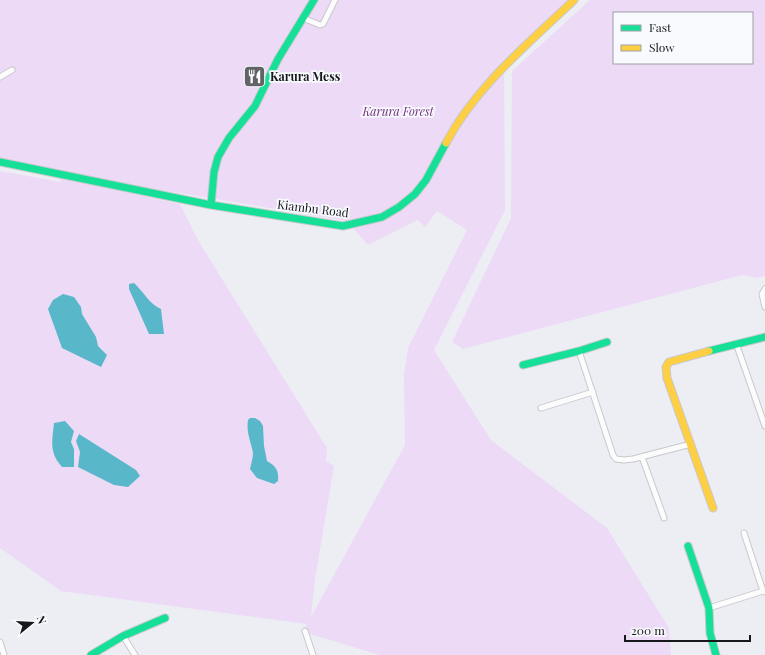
<svg xmlns="http://www.w3.org/2000/svg" width="765" height="655" font-family="'Playfair Display',serif">
	<rect width="100%" height="100%" fill="#eceef4"/>
	<path fill="#eddaf6" fill-rule="evenodd" d="M 0,0 L 570,0 L 504,61 L 505,210 L 434,350 L 491,440 L 607,528 L 669,628 L 671,655 L 380,655 L 303,632 L 307,624 L 61,591 L 0,548 L 0,171 L 61,182 L 59,178 L 180,204 L 199,242 L 327,448 L 326,461 L 334,466 L 315,579 L 311,617 L 405,445 L 404,375 L 408,348 L 467,230 L 437,211 L 425,227 L 418,220 L 368,245 L 347,221 L 0,163 Z
		M 590,0 L 765,0 L 765,276 L 757,278 L 742,275 L 463,349 L 452,342 L 511,218 L 512,71 ZM 614,13 L 752,13 L 752,63 L 614,63 Z"/>
	<path fill="#58b8ca" d="M 134,283 C 144,292 149,304 161,309 L 164,334 L 149,334 L 129,289 L 129,284 Z
		M 63,294 L 74,297 L 81,307 L 82,314 L 96,337 L 98,346 L 107,355 L 101,367 L 62,348 L 48,309 L 53,300 Z
		M 250,418 L 255,418 L 260,421 L 263,426 L 264,446 L 267,461 C 276,466 279,471 278,481 L 274,484 L 257,478 L 250,469 C 251,464 253,458 253,453 C 251,441 246,433 248,420 Z
		M 65,421 L 74,431 L 71,442 L 74,449 L 74,467 L 62,467 C 49,452 52,442 54,423 Z
		M 79,434 L 136,470 L 140,476 L 128,487 L 114,485 L 78,467 L 80,452 L 76,441 Z"/>
	<g fill="none" stroke-linecap="round" stroke-linejoin="round">
		<defs>
			<path id="street" d="M 303,18 L 320,25 L 323,24 L 335,0
				M 0,77 L 12,70
				M 765,289 L 762,294 L 765,307
				M 736,343 L 765,426
				M 579,351 L 613,455 L 616,459 L 624,460 L 633,459 L 691,444
				M 541,408 L 593,392
				M 642,457 L 664,518
				M 744,533 L 763,591
				M 709,608 L 763,591 L 765,592
				M 305,631 L 313,655
				M 123,636 L 135,655
				M 0,642 L 4,655"/>
			<path id="fast" d="M 0,162 L 211,205 L 343,226 L 382,217 L 399,207 L 415,194 L 426,180 L 446,143
				M 211,205 L 214,172 L 218,157 L 229,138 L 255,106 L 278,59 L 314,0
				M 709,351 L 765,337
				M 523,365 L 579,351 L 607,342
				M 688,546 L 709,608 L 710,633 L 716,655
				M 91,655 L 123,636 L 165,618"/>
			<path id="slow" d="M 446,143 C 476,86 528,44 574,0
				M 709,351 L 669,362 L 666,367 L 667,378 L 713,508"/>
		</defs>
		<use href="#street" stroke="#c7c9cd" stroke-width="7"/>
		<use href="#fast" stroke="#c7c9cd" stroke-width="9"/>
		<use href="#slow" stroke="#c7c9cd" stroke-width="9"/>
		<use href="#street" stroke="#fcfcfd" stroke-width="5"/>
		<use href="#fast" stroke="#16e098" stroke-width="7"/>
		<use href="#slow" stroke="#ffcf43" stroke-width="7"/>
	</g>
	<defs>
		<symbol id="restaurant-square" viewBox="-11 -11 22 22"><rect x="-9" y="-9" width="18" height="18" rx="4" fill="#616367" stroke="#f8fafe"/><path d="M-5-6h1v4h1v-4h1v4h1v-4h1v5L-1.5 .5V6h-2V.5L-5-1ZM5-6V6H3V1.5H1.5Q1.5-4 5-6Z" fill="#fff"/></symbol>
	</defs>
	<g fill-rule="evenodd">
		<use href="#restaurant-square" x="242" y="64" width="25" height="25"/>
	</g>
	<g text-anchor="middle" stroke-width="3.5" stroke-linejoin="round" paint-order="stroke">
		<g font-size="12" font-weight="bold" fill="#16181b" stroke="#f8fafe" text-anchor="start">
			<text x="270" y="81">Karura Mess</text>
		</g>
		<g font-size="12" font-style="italic" fill="#733281" stroke="#f8fafe">
			<text x="398" y="116">Karura Forest</text>
		</g>
		<g font-size="12" fill="#16181b" stroke="#f8fafe">
			<text transform="translate(313 209) rotate(7)" y="4">Kiambu Road</text>
		</g>
	</g>
	<rect x="613" y="12" width="140" height="52" fill="#f8fafe" stroke="#9ea0a3"/>
	<rect x="621" y="25" width="20" height="6" fill="#16e098" stroke="#9ea0a3"/>
	<text x="649" y="32" font-size="12" fill="#16181b">Fast</text>
	<rect x="621" y="45" width="20" height="6" fill="#ffcf43" stroke="#9ea0a3"/>
	<text x="649" y="52" font-size="12" fill="#16181b">Slow</text>
	<g transform="translate(32 623) rotate(72)" stroke="#f8fafe" stroke-width="3" paint-order="stroke">
	<path d="M0-3L7 15L0 10L-7 15Z" fill="#16181b"/>
	<text y="-6" font-size="11" font-weight="bold" text-anchor="middle" fill="#16181b">N</text>
	</g>
	<path d="M625 635v6h125v-6" fill="none" stroke="#16181b" stroke-width="2"/>
	<text x="631" y="635" font-size="12" fill="#16181b" stroke="#f8fafe" stroke-width="3" paint-order="stroke">200 m</text>
</svg>
